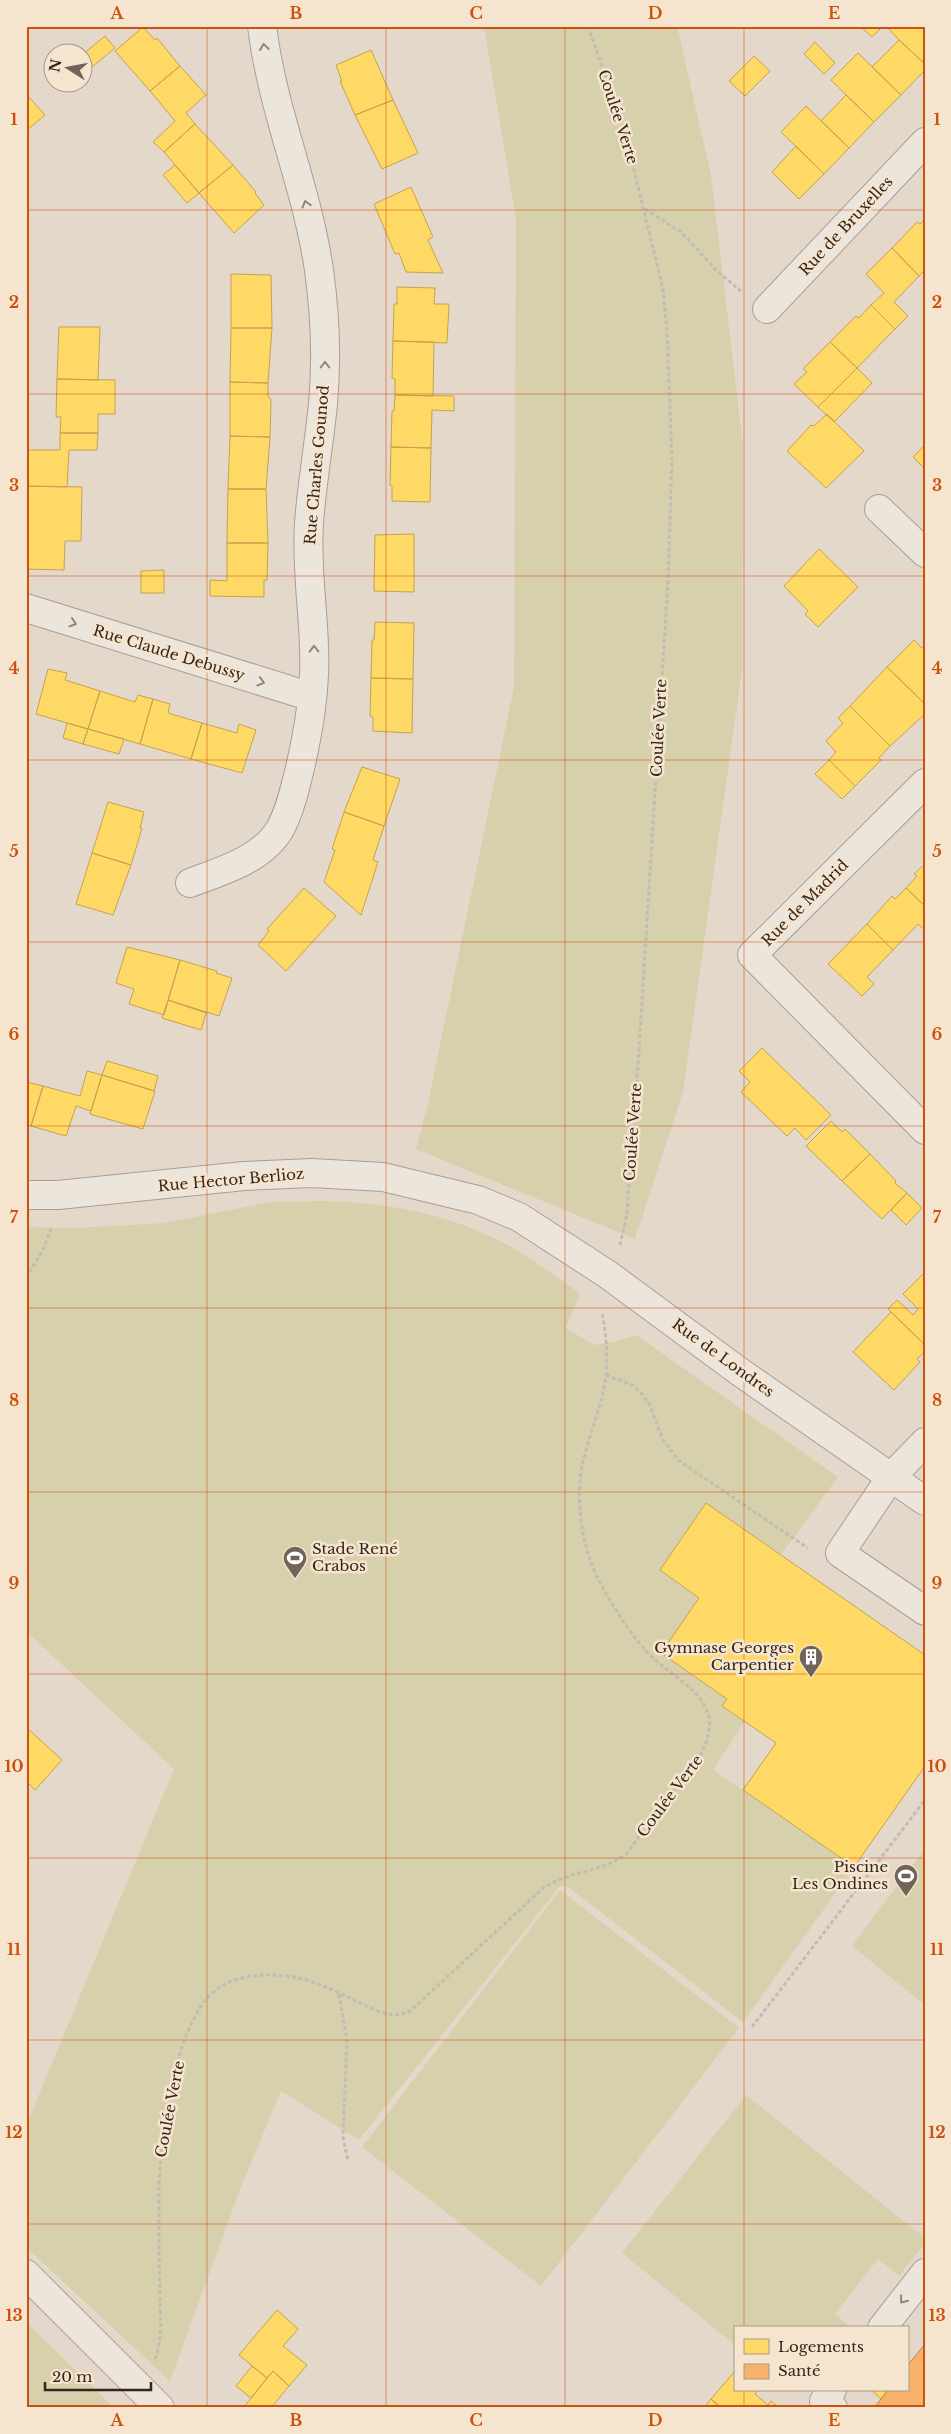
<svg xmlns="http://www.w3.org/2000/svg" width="951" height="2434" font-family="'Libre Baskerville',serif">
	<rect width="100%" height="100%" fill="#e4d8ca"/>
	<path fill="#d7d0ac" d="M 484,26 L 677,26 L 711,175 L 743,446 L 742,670 L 683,1092 L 635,1239 L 416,1149 L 427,1108 L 514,687 L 516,219 Z
		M 318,1201 C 387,1202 456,1214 516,1250 C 538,1263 559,1279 580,1293 L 566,1328 L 594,1345 L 614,1342 L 636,1335 L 838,1477 L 781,1555 L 706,1503 L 660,1570 L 699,1598 L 661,1653 L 727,1699 L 722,1706 L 745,1721 L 713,1770 L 854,1867 L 743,2022 L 567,1886 L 560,1886 L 359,2140 L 281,2091 L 242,2184 L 170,2381 L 26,2247 L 26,2126 L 174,1769 L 26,1631 L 26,1227 L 76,1228 L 165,1223 L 271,1202 Z
		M 925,1849 L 925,2005 L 852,1946 Z
		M 560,1890 L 739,2028 L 541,2286 L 362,2147 Z
		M 746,2095 L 925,2238 L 925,2243 L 899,2276 L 878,2259 L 835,2314 L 851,2328 L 735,2328 L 735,2345 L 622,2253 Z
		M 26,2322 L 114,2408 L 26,2408 Z"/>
	<path fill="#ffd966" stroke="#c3a350" d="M 860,26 L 883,26 L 872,37 Z
		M 886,26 L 925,26 L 925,64 L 899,40 Z
		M 143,27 L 155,40 L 157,38 L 180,66 L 150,91 L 115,51 Z
		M 105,36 L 115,48 L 82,75 L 82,55 Z
		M 899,40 L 925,64 L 925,70 L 901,95 L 872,67 Z
		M 815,42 L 835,63 L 824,74 L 804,54 Z
		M 371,50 L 393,100 L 355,115 L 340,81 L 342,81 L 336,65 Z
		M 858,53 L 901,95 L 874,122 L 831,80 Z
		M 754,56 L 770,71 L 745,96 L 729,81 Z
		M 180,66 L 206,95 L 186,113 L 195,124 L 164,152 L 153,142 L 175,121 L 150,91 Z
		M 26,94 L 45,115 L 26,131 Z
		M 846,95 L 874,122 L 849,148 L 821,121 Z
		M 393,100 L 418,153 L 382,169 L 355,115 Z
		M 806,106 L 849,148 L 824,174 L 781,132 Z
		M 195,124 L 233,165 L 199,193 L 164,152 Z
		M 796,146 L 824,174 L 799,199 L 772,172 Z
		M 175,165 L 199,193 L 187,203 L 163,175 Z
		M 233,165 L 256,192 L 255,193 L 264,205 L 234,233 L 199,193 Z
		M 411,187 L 433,237 L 428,240 L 443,273 L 406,272 L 399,253 L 395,254 L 374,204 Z
		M 925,219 L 925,270 L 919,276 L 892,248 L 917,222 L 920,224 Z
		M 892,248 L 919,276 L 894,302 L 908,316 L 895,329 L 871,305 L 884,293 L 866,274 Z
		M 231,274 L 271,275 L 272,328 L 231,328 Z
		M 397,287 L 435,288 L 434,304 L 449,304 L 447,343 L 393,341 L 394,304 L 397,304 Z
		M 871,305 L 895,329 L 857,368 L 830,342 L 856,316 L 859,318 Z
		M 59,327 L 100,327 L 98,380 L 57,379 Z
		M 231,328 L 272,328 L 268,383 L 230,382 Z
		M 393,341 L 434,342 L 433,396 L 395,395 L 395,379 L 392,378 Z
		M 830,342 L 857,368 L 818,407 L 794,384 L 807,372 L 803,369 Z
		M 857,368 L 872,383 L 834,422 L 818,407 Z
		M 57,379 L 115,380 L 115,414 L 98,414 L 98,433 L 60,433 L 61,417 L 56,417 Z
		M 230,382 L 268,383 L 268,397 L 271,399 L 270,437 L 230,436 Z
		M 395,395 L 454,396 L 454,411 L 432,410 L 431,448 L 391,447 L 392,411 L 394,411 Z
		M 827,414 L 864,451 L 826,488 L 787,451 L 811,425 L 814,426 Z
		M 60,433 L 98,433 L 97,450 L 69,450 L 67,487 L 26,486 L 27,450 L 60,450 Z
		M 230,436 L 270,437 L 266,489 L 228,489 Z
		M 925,445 L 925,469 L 913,457 Z
		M 391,447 L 431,448 L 430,502 L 392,501 L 392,486 L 390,485 Z
		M 26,486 L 82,487 L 81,541 L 65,541 L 64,570 L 26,569 Z
		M 228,489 L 266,489 L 268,543 L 227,543 Z
		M 414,534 L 414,592 L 374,591 L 375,535 Z
		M 227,543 L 268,543 L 267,580 L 264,580 L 264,597 L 210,596 L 210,580 L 227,581 Z
		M 819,549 L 858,587 L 818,627 L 805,614 L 808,611 L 784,586 Z
		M 164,570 L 164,593 L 141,593 L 141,571 Z
		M 375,622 L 414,623 L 413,679 L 371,678 L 372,640 L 374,640 Z
		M 914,640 L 922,648 L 925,645 L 925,704 L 887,667 Z
		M 887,667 L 925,704 L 925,714 L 890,746 L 850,706 Z
		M 48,669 L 67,673 L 65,680 L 100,691 L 88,729 L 36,714 Z
		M 371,678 L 413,679 L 412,733 L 373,731 L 373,717 L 370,716 Z
		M 100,691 L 135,702 L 138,695 L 153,699 L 140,744 L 88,729 Z
		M 153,699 L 170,704 L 168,713 L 202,723 L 191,759 L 140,744 Z
		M 850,706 L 890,746 L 879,758 L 881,760 L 855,786 L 829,760 L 836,752 L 826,741 L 843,723 L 838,718 Z
		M 67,723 L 88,729 L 83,744 L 63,738 Z
		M 202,723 L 237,733 L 239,724 L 256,730 L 242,773 L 191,759 Z
		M 88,729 L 124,739 L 119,754 L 83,744 Z
		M 829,760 L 855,786 L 842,799 L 815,774 Z
		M 362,767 L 400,779 L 384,826 L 344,812 Z
		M 108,802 L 144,812 L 140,828 L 142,828 L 131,865 L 92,853 Z
		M 344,812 L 384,826 L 373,860 L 378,862 L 361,915 L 324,882 L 335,850 L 332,849 Z
		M 92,853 L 131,865 L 113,915 L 76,904 Z
		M 925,864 L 925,906 L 906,888 L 917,876 L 914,874 Z
		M 304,888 L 336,916 L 286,971 L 258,945 L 269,931 L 267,929 Z
		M 906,888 L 925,906 L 925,930 L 918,924 L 893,950 L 867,924 L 892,896 L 895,899 Z
		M 867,924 L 893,950 L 867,977 L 874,984 L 862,996 L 828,964 Z
		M 127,947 L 180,960 L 164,1015 L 129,1004 L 134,989 L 116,983 Z
		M 180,960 L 217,971 L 216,973 L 232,978 L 219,1016 L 168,1000 Z
		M 168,1000 L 206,1013 L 201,1030 L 162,1018 Z
		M 762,1048 L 831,1115 L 806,1140 L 795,1128 L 787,1136 L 741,1092 L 750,1082 L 739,1071 Z
		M 107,1061 L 158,1076 L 154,1091 L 102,1075 Z
		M 87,1071 L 102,1075 L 91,1111 L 76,1106 L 66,1136 L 31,1126 L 43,1086 L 80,1096 Z
		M 102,1075 L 155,1091 L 143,1129 L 90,1114 Z
		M 26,1082 L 43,1086 L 31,1126 L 26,1124 Z
		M 831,1121 L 842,1132 L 845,1129 L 870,1154 L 842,1181 L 806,1146 Z
		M 870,1154 L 896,1181 L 895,1183 L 907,1193 L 882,1219 L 842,1181 Z
		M 907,1193 L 922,1208 L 906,1225 L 891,1210 Z
		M 925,1272 L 925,1345 L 888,1309 L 897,1300 L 913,1315 L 918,1309 L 903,1294 Z
		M 891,1312 L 925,1345 L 925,1351 L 917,1359 L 920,1362 L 894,1390 L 853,1352 Z
		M 706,1503 L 925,1655 L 925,1766 L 854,1867 L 743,1790 L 776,1743 L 722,1706 L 727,1699 L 661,1653 L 699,1598 L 660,1570 Z
		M 26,1727 L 62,1760 L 35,1790 L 26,1781 Z
		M 277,2310 L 298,2329 L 283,2346 L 307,2365 L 289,2386 L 273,2371 L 267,2378 L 239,2355 Z
		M 252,2366 L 267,2378 L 251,2398 L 236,2386 Z
		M 273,2371 L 289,2386 L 271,2408 L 243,2408 Z
		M 735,2371 L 735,2390 L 758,2390 L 755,2394 L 768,2405 L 771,2401 L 779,2408 L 720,2408 L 711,2399 Z
		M 871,2390 L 888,2390 L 881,2399 Z
		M 711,2399 L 721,2407 L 720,2408 L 704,2408 Z"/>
	<path fill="#f6b26b" stroke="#bc8853" d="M 925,2344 L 925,2408 L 874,2408 L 888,2390 L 907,2390 L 907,2366 Z"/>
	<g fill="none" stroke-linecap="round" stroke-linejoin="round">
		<defs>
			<path id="minor" d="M 767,309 L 925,142
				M 879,509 L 925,553
				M 26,608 L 312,697
				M 925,783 L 752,955 L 925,1130
				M 190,883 C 221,871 262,860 280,829 C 290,811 295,788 300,768 C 309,729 316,688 314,648 C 313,607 306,565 309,523 C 312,483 319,444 323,404 C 327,359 325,313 319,270 C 307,187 272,110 262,26
				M 26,1195 L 58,1195 L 244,1176 L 312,1173 L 383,1177 L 478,1200 L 519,1217 L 607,1274 L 740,1372 L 925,1501
				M 925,1442 L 891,1477 L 840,1553 L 925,1611
				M 26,2274 L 160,2408
				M 882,2328 L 925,2273
				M 832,2390 L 824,2401 L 833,2408"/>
		</defs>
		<use href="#minor" stroke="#a99e94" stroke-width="30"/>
		<path stroke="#c4bbb3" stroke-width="3" stroke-dasharray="4 2.5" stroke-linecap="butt" d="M 588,26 L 624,129 L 663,289 L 667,332 L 672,459 L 668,581 L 639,1050 L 627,1213 L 620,1245
			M 645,209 L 681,232 L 718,272 L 741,291
			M 26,1278 L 43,1250 L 52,1226
			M 606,1375 L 632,1385 L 642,1394 L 650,1405 L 662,1438 L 678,1460 L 808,1548
			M 339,1994 L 347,2040 L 343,2137 L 348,2161
			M 752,2027 L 925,1800
			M 155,2359 C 163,2339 160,2316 160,2295 C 159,2263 159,2232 159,2200 C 158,2149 173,2021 217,1989 C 236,1974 271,1973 294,1977 C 326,1983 355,2003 386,2014 L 398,2015 L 409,2012 L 542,1889 C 569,1870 602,1873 627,1853 L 701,1754 C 730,1698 678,1685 646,1651 C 629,1632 601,1589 592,1565 C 581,1536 576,1497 582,1467 C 588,1436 602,1407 606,1376 C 608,1354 606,1333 602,1312"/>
		<use href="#minor" stroke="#ece5dc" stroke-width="28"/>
	</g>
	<defs><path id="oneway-chevron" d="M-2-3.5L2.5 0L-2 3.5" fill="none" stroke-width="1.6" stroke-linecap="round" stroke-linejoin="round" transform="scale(1.25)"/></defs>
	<g stroke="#91857c">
		<use href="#oneway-chevron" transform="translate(264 47) rotate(-97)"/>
		<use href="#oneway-chevron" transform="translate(306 204) rotate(-106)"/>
		<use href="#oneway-chevron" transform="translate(325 365) rotate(-90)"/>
		<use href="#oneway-chevron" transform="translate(73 623) rotate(18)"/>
		<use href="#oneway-chevron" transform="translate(314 649) rotate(-91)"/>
		<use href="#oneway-chevron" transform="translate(261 682) rotate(17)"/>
		<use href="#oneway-chevron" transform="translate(903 2300) rotate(128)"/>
	</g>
	<path fill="none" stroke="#cd510e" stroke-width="1" stroke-opacity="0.55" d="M 207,26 L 207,2408M 386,26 L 386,2408M 565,26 L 565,2408M 744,26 L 744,2328M 26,210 L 925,210M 26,394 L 925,394M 26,576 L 925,576M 26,760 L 925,760M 26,942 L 925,942M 26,1126 L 925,1126M 26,1308 L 925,1308M 26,1492 L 925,1492M 26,1674 L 925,1674M 26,1858 L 925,1858M 26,2040 L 925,2040M 26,2224 L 925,2224M 744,2390 L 744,2408"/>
	<defs>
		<symbol id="stadium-pin" viewBox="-11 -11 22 30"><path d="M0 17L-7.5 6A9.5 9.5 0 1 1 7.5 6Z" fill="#736459" stroke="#f5e5cf"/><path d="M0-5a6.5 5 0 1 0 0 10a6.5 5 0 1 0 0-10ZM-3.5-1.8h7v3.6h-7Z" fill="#fff"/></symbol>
		<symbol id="building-pin" viewBox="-11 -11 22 30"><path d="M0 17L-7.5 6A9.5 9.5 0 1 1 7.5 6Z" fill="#736459" stroke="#f5e5cf"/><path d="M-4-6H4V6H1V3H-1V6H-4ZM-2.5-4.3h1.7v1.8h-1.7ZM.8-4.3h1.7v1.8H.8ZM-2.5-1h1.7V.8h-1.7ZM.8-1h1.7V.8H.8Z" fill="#fff"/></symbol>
	</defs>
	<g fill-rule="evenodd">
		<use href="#stadium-pin" x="281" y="1544" width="28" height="38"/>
		<use href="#building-pin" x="797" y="1643" width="28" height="38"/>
		<use href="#stadium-pin" x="892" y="1862" width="28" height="38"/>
	</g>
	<g text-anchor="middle" stroke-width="5" stroke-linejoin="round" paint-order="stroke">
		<g font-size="15" fill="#36251c" stroke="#f5e5cf">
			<text transform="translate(618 117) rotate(72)" y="5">Coulée Verte</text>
			<text transform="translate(846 226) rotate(-47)" y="5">Rue de Bruxelles</text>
			<text transform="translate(317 465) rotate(-85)" y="5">Rue Charles Gounod</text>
			<text transform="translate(169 653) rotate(17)" y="5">Rue Claude Debussy</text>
			<text transform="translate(659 728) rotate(-87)" y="5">Coulée Verte</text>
			<text transform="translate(805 903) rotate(-45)" y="5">Rue de Madrid</text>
			<text transform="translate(633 1132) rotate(-86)" y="5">Coulée Verte</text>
			<text transform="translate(231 1180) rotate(-5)" y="5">Rue Hector Berlioz</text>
			<text transform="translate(723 1358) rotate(36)" y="5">Rue de Londres</text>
			<text transform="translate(670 1796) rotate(-53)" y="5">Coulée Verte</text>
			<text transform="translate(170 2109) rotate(-79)" y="5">Coulée Verte</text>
		</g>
		<g font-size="15" fill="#36251c" stroke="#f5e5cf" text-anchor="end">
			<text x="312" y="1554" text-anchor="start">Stade René<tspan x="312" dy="17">Crabos</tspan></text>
			<text x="794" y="1653">Gymnase Georges<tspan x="794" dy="17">Carpentier</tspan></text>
			<text x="888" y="1872">Piscine<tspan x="888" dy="17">Les Ondines</tspan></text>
		</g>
	</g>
	<rect width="951" height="2434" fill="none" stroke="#f5e5cf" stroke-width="55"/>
	<rect x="734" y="2326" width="175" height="65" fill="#f5e5cf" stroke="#a99887"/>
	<rect x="744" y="2339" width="25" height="15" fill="#ffd966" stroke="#a99887"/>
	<text x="778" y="2352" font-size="15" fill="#36251c">Logements</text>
	<rect x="744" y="2364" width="25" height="15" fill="#f6b26b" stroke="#a99887"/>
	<text x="778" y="2376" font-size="15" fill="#36251c">Santé</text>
	<g transform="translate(68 68) rotate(281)"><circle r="24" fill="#f5e5cf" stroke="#a99887"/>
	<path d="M0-4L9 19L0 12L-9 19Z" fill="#736459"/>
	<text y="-8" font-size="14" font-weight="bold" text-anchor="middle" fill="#36251c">N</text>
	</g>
	<path d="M45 2382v8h106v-8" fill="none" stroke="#36251c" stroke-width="2.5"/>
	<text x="52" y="2382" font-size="15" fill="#36251c" stroke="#f5e5cf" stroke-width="4" paint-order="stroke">20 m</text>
	<rect x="28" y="28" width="896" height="2378" fill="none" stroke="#cd510e" stroke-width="2"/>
	<g font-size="16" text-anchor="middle" font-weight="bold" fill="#cd510e">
		<text x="117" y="19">A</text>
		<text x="296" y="19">B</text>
		<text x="476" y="19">C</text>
		<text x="655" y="19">D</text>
		<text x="834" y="19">E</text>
		<text x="14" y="125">1</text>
		<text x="937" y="125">1</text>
		<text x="14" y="308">2</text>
		<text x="937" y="308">2</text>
		<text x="14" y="491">3</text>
		<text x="937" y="491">3</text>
		<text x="14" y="674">4</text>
		<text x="937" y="674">4</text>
		<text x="14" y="857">5</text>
		<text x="937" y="857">5</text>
		<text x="14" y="1040">6</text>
		<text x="937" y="1040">6</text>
		<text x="14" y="1223">7</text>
		<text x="937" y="1223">7</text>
		<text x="14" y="1406">8</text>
		<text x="937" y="1406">8</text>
		<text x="14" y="1589">9</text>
		<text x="937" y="1589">9</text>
		<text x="14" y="1772">10</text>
		<text x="937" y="1772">10</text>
		<text x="14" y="1955">11</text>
		<text x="937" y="1955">11</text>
		<text x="14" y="2138">12</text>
		<text x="937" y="2138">12</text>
		<text x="14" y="2321">13</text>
		<text x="937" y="2321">13</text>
		<text x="117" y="2426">A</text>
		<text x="296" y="2426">B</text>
		<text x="476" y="2426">C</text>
		<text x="655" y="2426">D</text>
		<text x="834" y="2426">E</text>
	</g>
</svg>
